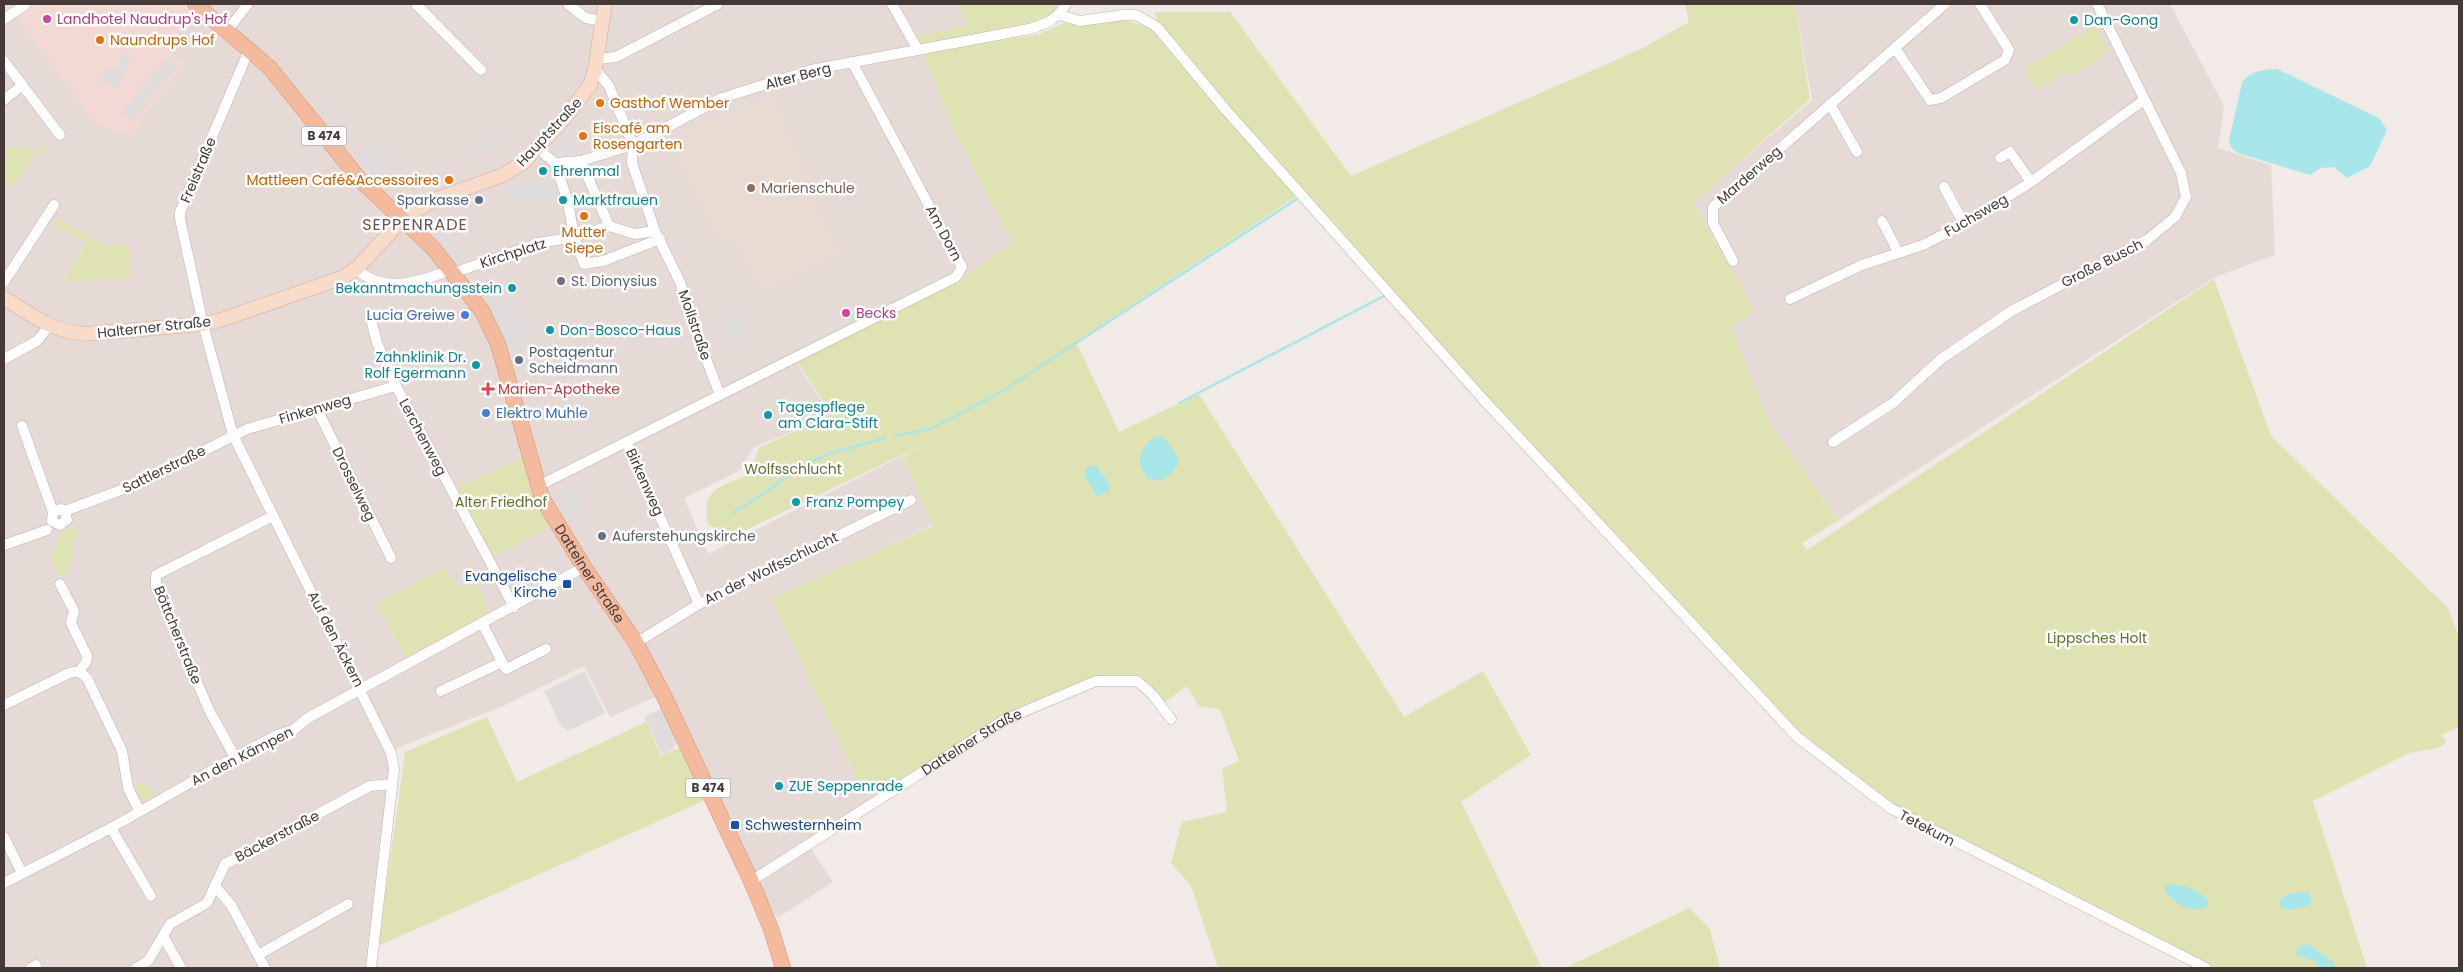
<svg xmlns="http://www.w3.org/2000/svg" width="2463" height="972" font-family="Poppins,sans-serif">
	<rect width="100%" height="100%" fill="#f2eae7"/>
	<path fill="#e5dad5" d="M 204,4 L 693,4 L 695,8 L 704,4 L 957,4 L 968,25 L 917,37 L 954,132 L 1012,242 L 974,270 L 794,359 L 831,415 L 753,448 L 739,471 L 684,498 L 708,554 L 902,456 L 933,525 L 771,600 L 882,795 L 808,844 L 833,882 L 779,917 L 772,913 L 666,692 L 610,717 L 584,666 L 503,706 L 397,748 L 392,768 L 367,968 L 4,968 L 4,11 L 9,8 L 141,119 L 184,65 L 166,49 Z
		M 1795,4 L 2170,4 L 2224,106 L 2218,148 L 2271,165 L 2275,255 L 2215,277 L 1839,520 L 1770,424 L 1731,327 L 1755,311 L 1693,202 L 1812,100 Z"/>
	<path fill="#f2d9d4" d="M 4,4 L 182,4 L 195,15 L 166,49 L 184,65 L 141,119 L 133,138 L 95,123 L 9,8 L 4,11 Z"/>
	<path fill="#e9dad2" d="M 776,98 L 840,252 L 759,292 L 732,235 L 716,241 L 665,141 L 731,112 Z"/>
	<path fill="#dfe2b3" d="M 957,4 L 1058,4 L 1056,12 L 1033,25 L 921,46 L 916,37 L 968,25 Z
		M 1685,4 L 1795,4 L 1810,99 L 1693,203 L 1755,311 L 1731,327 L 1770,424 L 1839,520 L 1802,543 L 1807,550 L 2214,279 L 2271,436 L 2448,608 L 2459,637 L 2459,727 L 2441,735 L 2447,742 L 2438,748 L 2409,753 L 2313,801 L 2367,968 L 2215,968 L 1893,806 L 1800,736 L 1483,398 L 1163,32 L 1154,12 L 1230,12 L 1351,176 L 1641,49 L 1689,22 Z
		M 1123,20 L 1146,26 L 1162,35 L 1300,194 L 1076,342 L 1119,432 L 1199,394 L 1404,717 L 1483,671 L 1531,755 L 1461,802 L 1542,968 L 1218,968 L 1191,886 L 1171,863 L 1182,822 L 1227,812 L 1222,768 L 1239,761 L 1220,709 L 1199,706 L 1187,686 L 1165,702 L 1154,691 L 1114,677 L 1000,720 L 880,795 L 858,782 L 771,599 L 933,526 L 902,456 L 934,443 L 902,455 L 727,539 L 708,524 C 702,487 719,488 748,475 L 759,448 L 832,414 L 795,359 L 974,270 L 1012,242 L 954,132 L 923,53 L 1040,34 L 1066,22 Z
		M 2095,25 L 2109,52 L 2072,77 L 2067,71 L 2036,90 L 2025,69 Z
		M 46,144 L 49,147 L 33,160 L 15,184 L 4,185 L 4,147 L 29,147 L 31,156 Z
		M 58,218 L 105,245 L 129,245 L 131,278 L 62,282 L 87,243 L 53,225 Z
		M 523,458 L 533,498 L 550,526 L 494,557 L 457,487 Z
		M 77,527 L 68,575 L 58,576 L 51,559 L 61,531 Z
		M 445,567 L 457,587 L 478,586 L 490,613 L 406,658 L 376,604 Z
		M 487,717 L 517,782 L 646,722 L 661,756 L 684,746 L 708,799 L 378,946 L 405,752 Z
		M 134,783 L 145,784 L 156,794 L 143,802 Z
		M 1689,908 L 1710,929 L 1720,968 L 1565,968 Z"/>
	<path fill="#e0dcdb" d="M 622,4 L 651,4 L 625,17 L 620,7 Z
		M 125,50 L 130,58 L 118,89 L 96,78 L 109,67 L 116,71 Z
		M 167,58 L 178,67 L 132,122 L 121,112 Z
		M 568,124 L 579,158 L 559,158 L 551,149 Z
		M 506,133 L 509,140 L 477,152 L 474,144 Z
		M 372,143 L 392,168 L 371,185 L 351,160 Z
		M 552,182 L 553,188 L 560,187 L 561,200 L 521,204 L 521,198 L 511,199 L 509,186 Z
		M 442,229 L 454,243 L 466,262 L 459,264 L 434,234 Z
		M 512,292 L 516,306 L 508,309 L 512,315 L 518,313 L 531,345 L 507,350 L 494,315 L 483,301 Z
		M 739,311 L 749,334 L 730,342 L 721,319 Z
		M 575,485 L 588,510 L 569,520 L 556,494 Z
		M 585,671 L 605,713 L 568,731 L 561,726 L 544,691 Z
		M 662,708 L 678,743 L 673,746 L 674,749 L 662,755 L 644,717 Z"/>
	<path fill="#a8e7e9" d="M 2277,69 L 2379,118 L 2387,130 L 2370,166 L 2347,178 L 2334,167 L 2321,168 L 2310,175 L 2238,153 L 2231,147 L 2229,140 L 2242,83 C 2250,70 2263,70 2277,69 Z
		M 1157,436 L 1163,437 C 1181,459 1187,464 1160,481 L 1148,479 C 1135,462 1138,447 1157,436 Z
		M 1092,465 L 1097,466 L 1109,484 L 1110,491 L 1097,496 L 1084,475 L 1087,468 Z
		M 2169,884 C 2184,885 2197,889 2208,900 L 2207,906 C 2192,916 2175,903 2165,892 L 2165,887 Z
		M 2308,892 L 2312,898 L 2309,905 L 2291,910 L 2280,907 L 2279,902 L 2288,894 Z
		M 2308,944 L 2332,961 L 2337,968 L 2321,968 L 2312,960 L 2295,955 L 2295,951 L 2300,946 Z"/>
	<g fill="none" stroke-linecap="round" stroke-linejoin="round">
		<path stroke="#a8e7e9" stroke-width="2.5" d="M 1179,403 L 1384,296
			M 894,436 L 930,429 L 1001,392 L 1297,199
			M 733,513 L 771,489 L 796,468 L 831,453 L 885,438"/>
		<defs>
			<g id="street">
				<path d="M 416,4 L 481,70"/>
				<path d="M 568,4 L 586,18 L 602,21"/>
				<path d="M 892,4 L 918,50"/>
				<path d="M 1060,15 L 1080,21 L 1123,15 L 1136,15 L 1157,27 L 1225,109 L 1482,398 L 1797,737 L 1890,808 L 2206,968"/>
				<path d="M 4,19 L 26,4"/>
				<path d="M 227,31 L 248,4"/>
				<path d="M 1895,48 L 1930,100 L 1941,98 L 2005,60 L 2009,50 L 1980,4"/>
				<path d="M 249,50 L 180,212 L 180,219 L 203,324 L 233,435 L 391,753 L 394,769 L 371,968"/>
				<path d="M 597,59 L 616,57 L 718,4"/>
				<path d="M 4,61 L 60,135"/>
				<path d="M 595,69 L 609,86 L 633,145 L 632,163 L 655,231 L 680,282 L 697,335 L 720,395"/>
				<path d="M 4,100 L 21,86"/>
				<path d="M 1830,104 L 1857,152"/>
				<path d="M 537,148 L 555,163 L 581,161 L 633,145 L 722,98 L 811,70 L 1029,29 C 1046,24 1057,20 1066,4"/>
				<path d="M 2000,158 L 2010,152 L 2031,182"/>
				<path d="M 581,161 L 609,226"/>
				<path d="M 555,163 L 568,202 L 574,237 L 584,264 L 603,261 L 660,239"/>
				<path d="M 1944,187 L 1964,224"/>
				<path d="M 1882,221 L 1898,252"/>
				<path d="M 1733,261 L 1713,223 L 1713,207 L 1945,4"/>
				<path d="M 356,269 C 384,294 420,282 450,270"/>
				<path d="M 453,273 L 539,243 L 574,237 L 609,226 L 635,234 L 655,231"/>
				<path d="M 4,282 L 54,205"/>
				<path d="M 1790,299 L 1862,265 L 1923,245 L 1964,224 L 2031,182 L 2144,100"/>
				<path d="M 370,315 L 377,343 L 396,386 L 514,607"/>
				<path d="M 4,359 L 37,341 L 49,326"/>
				<path d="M 317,409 L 391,558"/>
				<path d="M 22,426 L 53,512 L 52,521 L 60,525 L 67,520 L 65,511 L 61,509 L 53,512"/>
				<path d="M 1833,442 L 1893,403 L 1941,359 L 2013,310 L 2147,240 L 2175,217 L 2186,197 L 2181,173 L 2097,4"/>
				<path d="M 627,443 L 699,604"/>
				<path d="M 538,486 L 956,277 L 962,267 L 852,62"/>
				<path d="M 65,511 L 142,482 L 247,429 L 396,386"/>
				<path d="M 4,545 L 47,530"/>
				<path d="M 60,584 L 74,611 L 71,623 L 87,656 L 86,662 L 79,672"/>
				<path d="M 483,625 L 502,662"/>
				<path d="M 636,643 L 699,604 L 911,500"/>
				<path d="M 441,691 L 502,662 L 506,669 L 546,649"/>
				<path d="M 4,705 L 69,673 C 77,671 81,672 87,678 L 122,751 L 128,788 L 139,810"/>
				<path d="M 235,757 L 209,710 L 156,587 L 156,575 L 273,516"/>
				<path d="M 111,828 L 151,896"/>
				<path d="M 4,837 L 22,873"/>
				<path id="s1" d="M 751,881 L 1004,720 L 1096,681 L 1137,681 L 1152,694 L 1171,719"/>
				<path d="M 4,883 L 111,828 L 235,757 L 277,735 L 293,730 L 308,718 L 584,567"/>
				<path d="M 215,886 L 231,905 L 265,968"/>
				<path d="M 163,936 L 181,968"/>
				<path d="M 258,955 L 348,904"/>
				<path d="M 31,968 L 36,965"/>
				<path d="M 136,968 L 148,961 L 170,924 L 207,903 L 225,864 L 370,786 L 392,784"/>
			</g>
			<path id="secondary" d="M 4,298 C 30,314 53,332 85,334 L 203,324 L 221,320 L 341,278 L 356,269 L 402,220 L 431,201 L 503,175 L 524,162 L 564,119 L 590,85 L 595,69 L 605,4"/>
			<g id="primary">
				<path id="s2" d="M 195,4 L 270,68 L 361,181 L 433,248 L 482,311 L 498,344 L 542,498 L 584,567 L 636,643 L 664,696 L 751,881 L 771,929 L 783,968"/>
			</g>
		</defs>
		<use href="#street" stroke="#bfb2ad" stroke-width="11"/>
		<use href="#secondary" stroke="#d0ae9c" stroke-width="15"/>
		<use href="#primary" stroke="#d8906e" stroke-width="16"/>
		<use href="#street" stroke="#fff" stroke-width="10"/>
		<use href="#secondary" stroke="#f9dbc9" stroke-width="14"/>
		<use href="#primary" stroke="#f4ba9d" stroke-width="15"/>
	</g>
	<g fill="#d1479c" stroke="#fff" stroke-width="2">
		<circle cx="47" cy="19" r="5"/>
		<circle cx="846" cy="313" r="5"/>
	</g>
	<g fill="#0f9aa8" stroke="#fff" stroke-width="2">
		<circle cx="2074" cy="20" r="5"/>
		<circle cx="543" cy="171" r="5"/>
		<circle cx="563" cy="200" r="5"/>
		<circle cx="512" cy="288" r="5"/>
		<circle cx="550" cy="330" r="5"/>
		<circle cx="476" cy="365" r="5"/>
		<circle cx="768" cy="415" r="5"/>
		<circle cx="796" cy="502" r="5"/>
		<circle cx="779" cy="786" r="5"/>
	</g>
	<g fill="#e8710a" stroke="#fff" stroke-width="2">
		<circle cx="100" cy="40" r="5"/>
		<circle cx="600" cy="103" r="5"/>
		<circle cx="583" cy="136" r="5"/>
		<circle cx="449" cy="180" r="5"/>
		<circle cx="584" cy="216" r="5"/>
	</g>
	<circle fill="#8d6e63" stroke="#fff" stroke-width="2" cx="751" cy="188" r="5"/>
	<g fill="#5c6f8a" stroke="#fff" stroke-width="2">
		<circle cx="479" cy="200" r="5"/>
		<circle cx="519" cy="360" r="5"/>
	</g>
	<g fill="#6b7280" stroke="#fff" stroke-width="2">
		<circle cx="561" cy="281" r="5"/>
		<circle cx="602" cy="536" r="5"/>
	</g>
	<g fill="#3f7fe0" stroke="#fff" stroke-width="2">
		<circle cx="465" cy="315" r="5"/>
		<circle cx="486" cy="413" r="5"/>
	</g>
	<path fill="#e0444e" stroke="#fff" stroke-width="2" d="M485.5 381.5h5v5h5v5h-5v5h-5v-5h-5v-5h5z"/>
	<g fill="#1a4fb4" stroke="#fff" stroke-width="2">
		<rect x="562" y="579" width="10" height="10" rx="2.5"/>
		<rect x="730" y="820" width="10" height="10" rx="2.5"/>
	</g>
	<g text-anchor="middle" stroke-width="5" stroke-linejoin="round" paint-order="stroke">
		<g fill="#fff" stroke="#7c7472" stroke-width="1">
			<rect x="301.5" y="126.5" width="45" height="19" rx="4"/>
			<rect x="685.5" y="778.5" width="45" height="19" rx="4"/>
		</g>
		<g font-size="12" font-weight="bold" fill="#443936">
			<text x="324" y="140">B 474</text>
			<text x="708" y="792">B 474</text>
		</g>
		<g font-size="14" fill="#b23c85" stroke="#fff" text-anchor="start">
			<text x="57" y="24">Landhotel Naudrup's Hof</text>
			<text x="856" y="318">Becks</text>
		</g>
		<g font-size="14" fill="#0d838f" stroke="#fff" text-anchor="start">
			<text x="2084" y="25">Dan-Gong</text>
			<text x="553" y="176">Ehrenmal</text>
			<text x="573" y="205">Marktfrauen</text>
			<text x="502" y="293" text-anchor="end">Bekanntmachungsstein</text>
			<text x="560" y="335">Don-Bosco-Haus</text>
			<text x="466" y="362" text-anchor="end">Zahnklinik Dr.<tspan x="466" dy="16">Rolf Egermann</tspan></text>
			<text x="778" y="412">Tagespflege<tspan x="778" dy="16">am Clara-Stift</tspan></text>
			<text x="806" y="507">Franz Pompey</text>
			<text x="789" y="791">ZUE Seppenrade</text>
		</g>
		<g font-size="14" fill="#c56008" stroke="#fff" text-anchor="start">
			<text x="110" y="45">Naundrups Hof</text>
			<text x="610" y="108">Gasthof Wember</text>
			<text x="593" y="133">Eiscafé am<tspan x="593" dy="16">Rosengarten</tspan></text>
			<text x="439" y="185" text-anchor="end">Mattleen Café&amp;Accessoires</text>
			<text x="584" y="237" text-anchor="middle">Mutter<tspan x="584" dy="16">Siepe</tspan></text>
		</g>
		<g font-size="14" fill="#443936" stroke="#fff">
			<text transform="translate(798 76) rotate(-15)" y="5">Alter Berg</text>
			<text transform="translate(549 132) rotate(-47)" y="5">Hauptstraße</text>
			<text transform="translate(198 170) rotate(-67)" y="5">Freistraße</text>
			<text transform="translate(1749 175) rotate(-41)" y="5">Marderweg</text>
			<text transform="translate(1976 215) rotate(-30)" y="5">Fuchsweg</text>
			<text transform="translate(944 233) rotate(62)" y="5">Am Dorn</text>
			<text transform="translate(513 253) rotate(-18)" y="5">Kirchplatz</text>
			<text transform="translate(2102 263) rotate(-27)" y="5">Große Busch</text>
			<text transform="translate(695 325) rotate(71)" y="5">Mollstraße</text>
			<text transform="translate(154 327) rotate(-6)" y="5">Halterner Straße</text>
			<text transform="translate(315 409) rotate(-16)" y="5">Finkenweg</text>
			<text transform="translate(423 437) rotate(62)" y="5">Lerchenweg</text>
			<text transform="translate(164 469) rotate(-26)" y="5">Sattlerstraße</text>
			<text transform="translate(645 482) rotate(66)" y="5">Birkenweg</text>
			<text transform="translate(354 484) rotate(64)" y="5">Drosselweg</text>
			<text transform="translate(771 568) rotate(-26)" y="5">An der Wolfsschlucht</text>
			<text dy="5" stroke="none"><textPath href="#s2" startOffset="708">Dattelner Straße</textPath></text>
			<text transform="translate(178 635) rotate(68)" y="5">Böttcherstraße</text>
			<text transform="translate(336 639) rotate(63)" y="5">Auf den Äckern</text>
			<text dy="5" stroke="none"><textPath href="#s1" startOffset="261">Dattelner Straße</textPath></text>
			<text transform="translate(242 756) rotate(-27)" y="5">An den Kämpen</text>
			<text transform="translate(1927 828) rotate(28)" y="5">Tetekum</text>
			<text transform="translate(277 836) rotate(-28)" y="5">Bäckerstraße</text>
		</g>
		<g font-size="14" fill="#785e54" stroke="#fff" text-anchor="start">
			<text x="761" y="193">Marienschule</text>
		</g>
		<g font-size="14" fill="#4e5e75" stroke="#fff" text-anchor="end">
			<text x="469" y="205">Sparkasse</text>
			<text x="529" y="357" text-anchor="start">Postagentur<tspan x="529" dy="16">Scheidmann</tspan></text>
		</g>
		<g font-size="14" fill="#5b616d" stroke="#fff" text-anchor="start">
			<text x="571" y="286">St. Dionysius</text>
			<text x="612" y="541">Auferstehungskirche</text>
		</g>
		<g font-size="14" fill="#366cbe" stroke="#fff" text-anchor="end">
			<text x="455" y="320">Lucia Greiwe</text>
			<text x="496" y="418" text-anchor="start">Elektro Muhle</text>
		</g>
		<g font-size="14" fill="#be3a42" stroke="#fff" text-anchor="start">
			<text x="498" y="394">Marien-Apotheke</text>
		</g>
		<g font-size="14" fill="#60702f" stroke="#fff">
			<text x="793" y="474">Wolfsschlucht</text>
			<text x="501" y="507">Alter Friedhof</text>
			<text x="2097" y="643">Lippsches Holt</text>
		</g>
		<g font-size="14" fill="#164399" stroke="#fff" text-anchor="end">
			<text x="557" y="581">Evangelische<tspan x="557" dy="16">Kirche</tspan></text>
			<text x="745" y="830" text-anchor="start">Schwesternheim</text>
		</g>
		<g font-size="16" letter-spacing="1" fill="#66544f" stroke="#fff">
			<text x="415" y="230">SEPPENRADE</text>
		</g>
	</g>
	<rect width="2463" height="972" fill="none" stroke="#443936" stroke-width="10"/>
</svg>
